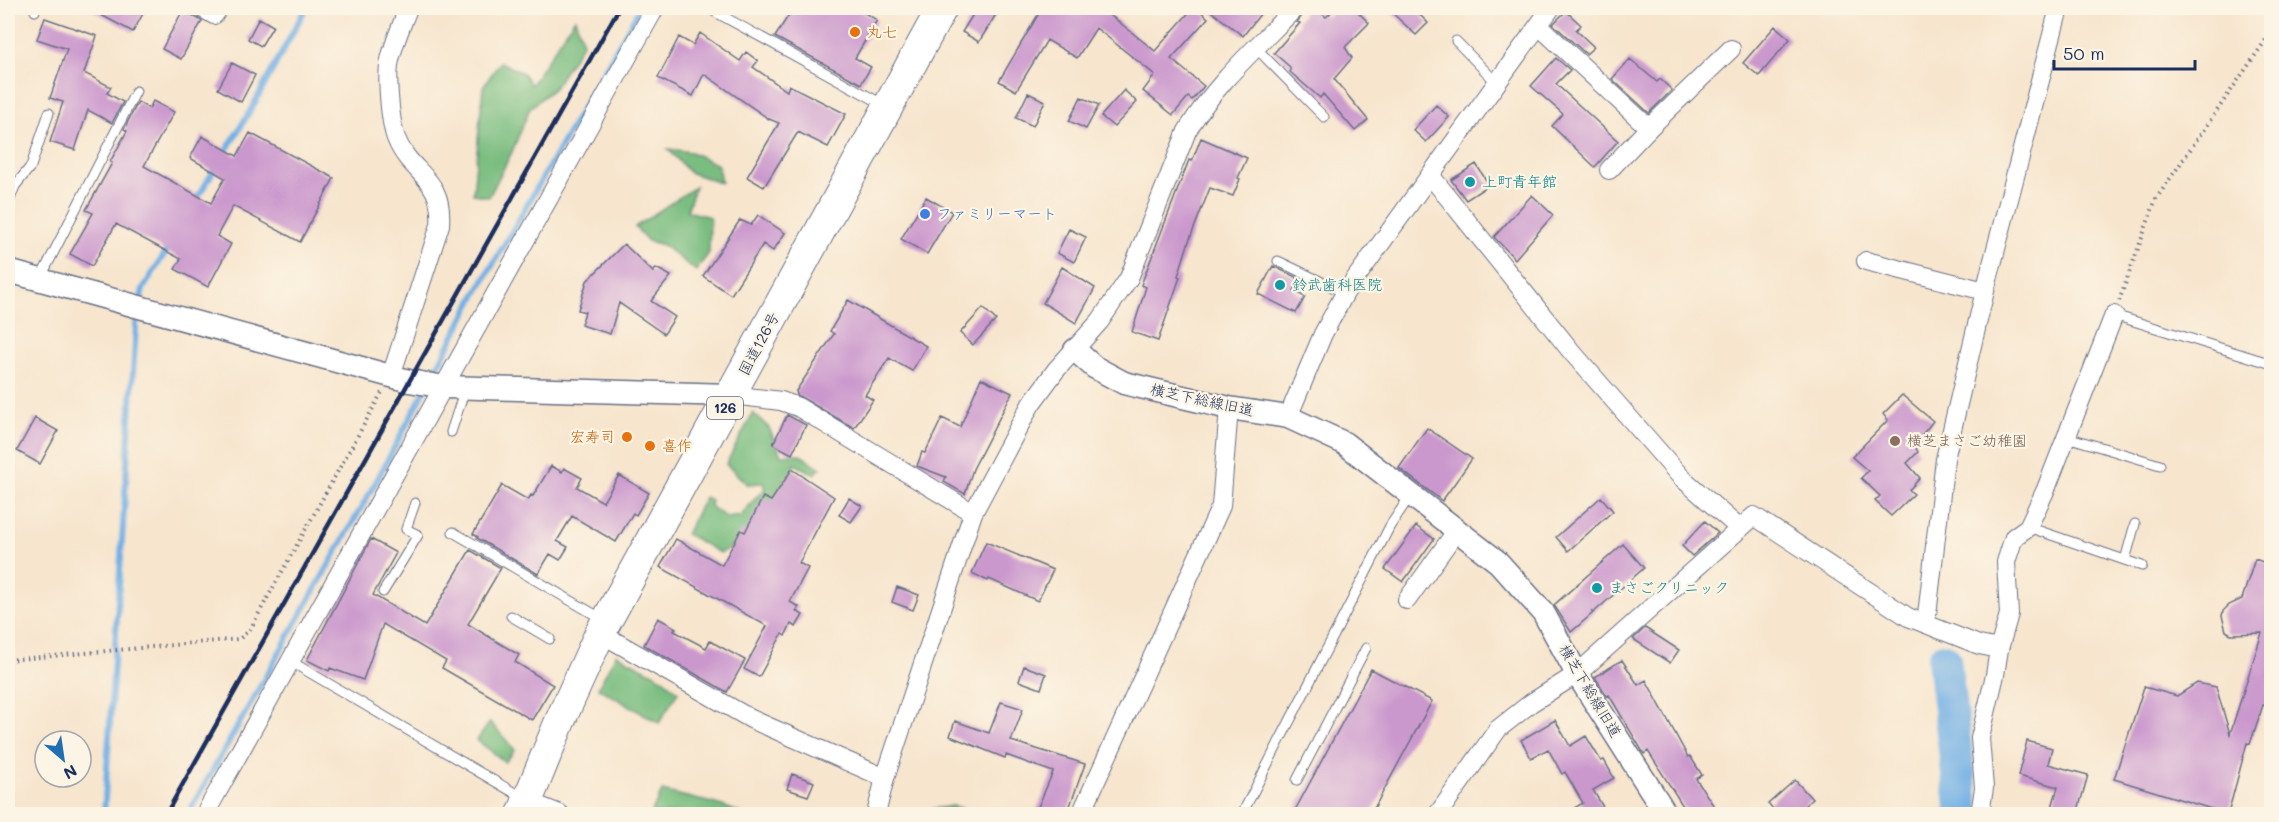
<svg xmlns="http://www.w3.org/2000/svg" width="2279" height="822" font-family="Mali,'Klee One',sans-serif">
	<rect width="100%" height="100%" fill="#fcf5e5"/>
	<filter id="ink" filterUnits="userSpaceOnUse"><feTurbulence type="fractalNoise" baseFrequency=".0167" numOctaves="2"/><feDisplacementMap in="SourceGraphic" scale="12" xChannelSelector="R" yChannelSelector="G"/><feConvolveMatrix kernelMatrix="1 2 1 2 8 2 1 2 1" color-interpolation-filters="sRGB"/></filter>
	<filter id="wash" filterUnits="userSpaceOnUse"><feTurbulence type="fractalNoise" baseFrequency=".008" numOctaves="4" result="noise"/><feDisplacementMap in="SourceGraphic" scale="24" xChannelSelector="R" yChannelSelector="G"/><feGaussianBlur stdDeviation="1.35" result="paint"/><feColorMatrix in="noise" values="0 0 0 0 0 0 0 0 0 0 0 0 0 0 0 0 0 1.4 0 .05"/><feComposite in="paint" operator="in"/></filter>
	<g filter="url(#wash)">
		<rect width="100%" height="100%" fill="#f7e5cd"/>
		<path fill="#7abd80" stroke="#4a766f" stroke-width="1.5" d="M 575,18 L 583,43 L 554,88 L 530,108 L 512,152 L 489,197 L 473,194 L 483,87 L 500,62 L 523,73 L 531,85 Z
			M 668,149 L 691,152 L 718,165 L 721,183 L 689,172 Z
			M 695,187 L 687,211 L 710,217 L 709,253 L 696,271 L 663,245 L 648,241 L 635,227 Z
			M 753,413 L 769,428 L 781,455 L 799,454 L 821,468 L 814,474 L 795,464 L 780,497 L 746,541 L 720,553 L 686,534 L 705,497 L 711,500 L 710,506 L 727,518 L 741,516 L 757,496 L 764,491 L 764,483 L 747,484 L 726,464 Z
			M 616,654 L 661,677 L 678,692 L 659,723 L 598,688 Z
			M 490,722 L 515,750 L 505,762 L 477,740 Z
			M 662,791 L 720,805 L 743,814 L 651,814 Z
			M 953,806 L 984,814 L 916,814 L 915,812 Z"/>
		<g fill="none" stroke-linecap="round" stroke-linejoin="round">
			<path stroke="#73b0e5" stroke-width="6" d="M 223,156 L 253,106 L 306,8
				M 195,202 L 217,165
				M 140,302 L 143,289 L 170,245
				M 430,381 L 476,294 L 640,8
				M 104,814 L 137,312
				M 188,814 L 377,480 L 425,390"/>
			<path stroke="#73b0e5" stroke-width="34" d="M 1944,660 L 1963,814"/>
		</g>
		<g id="blocks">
			<path fill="#cb98cd" d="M 88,8 L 146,8 L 133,32 Z
				M 793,8 L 856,8 L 877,20 L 855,58 L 871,67 L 861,84 L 775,37 Z
				M 977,8 L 1000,8 L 979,42 L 962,32 Z
				M 1042,8 L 1097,8 L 1114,18 L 1155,51 L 1193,8 L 1197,8 L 1208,18 L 1171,59 L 1204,86 L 1192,100 L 1188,97 L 1173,115 L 1143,91 L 1155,75 L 1096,28 L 1077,58 L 1047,40 L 1016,91 L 999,81 Z
				M 1207,8 L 1265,8 L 1243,36 Z
				M 1308,8 L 1316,8 L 1326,17 L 1336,8 L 1354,8 L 1369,23 L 1345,47 L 1352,58 L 1334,79 L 1368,120 L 1355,131 L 1323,94 L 1320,98 L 1290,72 L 1290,67 L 1274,53 L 1300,23 L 1297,22 Z
				M 1387,8 L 1413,8 L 1428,23 L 1416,35 Z
				M 183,10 L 202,21 L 181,59 L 162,49 Z
				M 1566,11 L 1581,25 L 1576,30 L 1594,47 L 1586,54 L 1553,24 Z
				M 45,18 L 97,36 L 84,73 L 111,87 L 107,93 L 123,102 L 112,123 L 88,110 L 75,150 L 50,142 L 63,102 L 50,98 L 67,49 L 37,39 Z
				M 259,18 L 273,26 L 261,46 L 248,39 Z
				M 1775,26 L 1790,39 L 1759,76 L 1743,63 Z
				M 700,33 L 740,61 L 746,52 L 758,61 L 753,67 L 787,91 L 789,85 L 846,114 L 828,147 L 798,132 L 764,187 L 747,177 L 779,123 L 769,119 L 704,74 L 693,96 L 658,78 L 679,37 L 693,45 Z
				M 1556,58 L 1570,70 L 1556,84 L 1618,141 L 1595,167 L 1552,126 L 1563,114 L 1531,86 Z
				M 1630,59 L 1657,82 L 1660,79 L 1672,90 L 1649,113 L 1612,79 Z
				M 232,63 L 255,75 L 241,102 L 218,89 Z
				M 1124,90 L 1137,102 L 1114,127 L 1101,116 Z
				M 1028,93 L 1045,101 L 1033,126 L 1016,118 Z
				M 1081,97 L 1099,105 L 1086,129 L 1069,121 Z
				M 153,101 L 174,112 L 144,166 L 211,203 L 225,178 L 190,158 L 202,136 L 237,156 L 250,133 L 334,178 L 300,242 L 233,206 L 217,236 L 231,244 L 208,287 L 175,269 L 181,259 L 116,224 L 92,266 L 70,254 L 93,213 L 86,210 L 112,163 L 110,162 L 127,131 L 124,129 L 138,102 L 149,109 Z
				M 1436,105 L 1449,117 L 1426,142 L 1413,130 Z
				M 1201,138 L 1247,158 L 1238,178 L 1240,179 L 1233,196 L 1210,188 L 1189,241 L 1178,276 L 1180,277 L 1158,341 L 1132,332 L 1146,287 L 1141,285 L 1189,160 L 1192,161 Z
				M 1476,164 L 1489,185 L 1466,200 L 1451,180 Z
				M 1532,195 L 1553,215 L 1515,259 L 1494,237 Z
				M 926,197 L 952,212 L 927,254 L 901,239 Z
				M 758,215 L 785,233 L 773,251 L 763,244 L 731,295 L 703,276 L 740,220 L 751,225 Z
				M 1069,229 L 1086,237 L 1074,262 L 1057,253 Z
				M 624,244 L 653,272 L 656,268 L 671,276 L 651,301 L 675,317 L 664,334 L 619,303 L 610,334 L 581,325 L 585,312 L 578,310 L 587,281 Z
				M 1273,266 L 1300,279 L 1294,291 L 1305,297 L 1296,313 L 1258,294 Z
				M 1062,267 L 1095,288 L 1076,323 L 1043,303 Z
				M 848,300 L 926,346 L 912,371 L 889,358 L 865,395 L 873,400 L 854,428 L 797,395 L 796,391 L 834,334 L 830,331 Z
				M 983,308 L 996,320 L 973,345 L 960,333 Z
				M 981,378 L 1012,393 L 973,469 L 965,494 L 944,482 L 946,477 L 917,466 L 922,452 L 925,453 L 942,418 L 960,427 Z
				M 1902,395 L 1933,421 L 1914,445 L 1918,452 L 1907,463 L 1920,478 L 1909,490 L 1914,494 L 1891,516 L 1875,501 L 1880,496 L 1861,478 L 1868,471 L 1852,457 L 1888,420 L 1883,414 Z
				M 787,415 L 806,425 L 792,454 L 773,444 Z
				M 35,418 L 58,431 L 40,464 L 17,451 Z
				M 1427,428 L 1472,459 L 1442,501 L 1399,468 Z
				M 551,466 L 562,472 L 564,468 L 582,478 L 577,487 L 603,502 L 619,475 L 649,493 L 636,515 L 633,513 L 616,542 L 572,516 L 557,541 L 568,547 L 560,560 L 550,554 L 538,574 L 477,538 L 478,537 L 473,534 L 502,485 L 528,500 L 531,495 L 533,496 Z
				M 792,469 L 834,497 L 799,563 L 808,568 L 790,602 L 799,607 L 796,611 L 803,615 L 796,627 L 791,624 L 785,636 L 782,634 L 759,677 L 744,669 L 767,626 L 660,567 L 676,539 L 722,565 L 741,530 L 745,532 L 763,497 L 771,501 Z
				M 1601,497 L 1613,511 L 1568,551 L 1556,537 Z
				M 849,498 L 862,506 L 851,522 L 839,515 Z
				M 1705,521 L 1718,533 L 1692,556 L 1682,546 Z
				M 1416,526 L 1434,539 L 1403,582 L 1385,569 Z
				M 371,539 L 396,553 L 373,595 L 425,626 L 470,550 L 501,568 L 468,624 L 519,655 L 515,662 L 553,685 L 532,720 L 442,668 L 446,661 L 383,624 L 363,680 L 330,668 L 329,671 L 307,660 Z
				M 986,542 L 1053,570 L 1038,601 L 989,579 L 988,581 L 972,573 Z
				M 1623,544 L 1644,568 L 1593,613 L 1591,611 L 1593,613 L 1571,632 L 1554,605 Z
				M 2255,559 L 2271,565 L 2271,707 L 2263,705 L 2250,744 L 2247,743 L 2228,814 L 2114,779 L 2144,687 L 2177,696 L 2197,683 L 2216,687 L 2230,734 L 2262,633 L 2231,634 L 2226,631 L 2222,616 L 2223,611 L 2229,605 L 2242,599 Z
				M 897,587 L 919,595 L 913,610 L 892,602 Z
				M 658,618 L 676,628 L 674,631 L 706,648 L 710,641 L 745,660 L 727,692 L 644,645 Z
				M 1645,628 L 1679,650 L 1670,663 L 1633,639 Z
				M 1622,660 L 1638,685 L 1646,680 L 1688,757 L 1690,756 L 1702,775 L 1696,779 L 1719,814 L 1688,814 L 1648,751 L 1644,754 L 1609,695 L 1607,696 L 1595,677 Z
				M 1024,666 L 1046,674 L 1041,689 L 1019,681 Z
				M 1371,669 L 1432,701 L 1371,814 L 1293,814 Z
				M 1001,702 L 1023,709 L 1011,741 L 1085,764 L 1067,814 L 1035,814 L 1053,772 L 1006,755 L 1005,758 L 950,736 L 955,721 L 989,733 Z
				M 1555,720 L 1570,746 L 1586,736 L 1601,761 L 1604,760 L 1614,778 L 1593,790 L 1607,814 L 1564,814 L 1583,803 L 1565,772 L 1562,774 L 1548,749 L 1531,758 L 1521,740 Z
				M 2027,741 L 2052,748 L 2048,764 L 2088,775 L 2077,814 L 2050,814 L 2058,787 L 2018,776 Z
				M 792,774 L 814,782 L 808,796 L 787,789 Z
				M 1795,780 L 1812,799 L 1795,814 L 1778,814 L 1768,804 Z"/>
		</g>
	</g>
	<g filter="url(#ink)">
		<use href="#blocks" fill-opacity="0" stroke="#686f85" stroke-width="1.5"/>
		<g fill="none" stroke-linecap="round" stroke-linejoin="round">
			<defs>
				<path id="service" d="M 34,8 L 35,11
					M 708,8 L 884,105
					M 1456,41 L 1497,83
					M 1256,48 L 1324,117
					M 8,204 L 15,186 L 31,166 L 49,113
					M 1278,261 L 1345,293
					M 40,279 L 136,91
					M 2114,315 L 2272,364
					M 451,432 L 465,389
					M 2067,437 L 2160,465
					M 2028,527 L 2142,566
					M 453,532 L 604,620
					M 2125,560 L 2135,524
					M 383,592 L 418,535 L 406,529 L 415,503
					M 511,616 L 550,639
					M 290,661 L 525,799
					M 1297,780 L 1366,648
					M 1242,814 L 1390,526 L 1410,496"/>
				<path id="minor" d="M 202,8 L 214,15 L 219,8
					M 1539,26 L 1649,128 L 1731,49
					M 1609,170 L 1649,128
					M 1430,175 L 1571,351 L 1681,477 L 1740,529
					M 1866,261 L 1985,291
					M 391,376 L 440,225 C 444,176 410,175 396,138 C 390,122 386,76 390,60 C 394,42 402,25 408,8
					M 731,395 L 781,401 L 798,407 L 973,513
					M 1288,417 L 1323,334 L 1345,293 L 1551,8
					M 1407,600 L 1457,530
					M 1926,624 L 1945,459 L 1985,291 L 2059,8
					M 600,633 L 751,719 L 885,778
					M 527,801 L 560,814
					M 205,814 L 655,8
					M 876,814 L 885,778 L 973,513 L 1031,404 L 1056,370 L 1100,321 L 1129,278 L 1187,131 C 1215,84 1257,47 1295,8
					M 1081,814 L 1221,506 L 1229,408
					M 1438,814 L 1498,729 L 1531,703 L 1577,674 L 1754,516 L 1908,617 L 1979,645 L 1999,649
					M 1980,814 L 1984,788 L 1980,738 L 1995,675 L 1999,649 L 2009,614 L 2006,562 L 2014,537 L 2028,527 L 2046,489 L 2114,315"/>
				<path id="tertiary" d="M 8,271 L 409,381 L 445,387 L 731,395
					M 1075,350 L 1094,367 L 1124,383 L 1229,408 L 1288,417 L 1344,443 L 1498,562 L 1543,612 L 1577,674 L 1666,814"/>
				<path id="trunk" d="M 522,814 L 560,721 L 600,633 L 942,8"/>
			</defs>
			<use href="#service" stroke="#686f85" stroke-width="11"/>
			<use href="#minor" stroke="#686f85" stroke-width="20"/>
			<use href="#tertiary" stroke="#686f85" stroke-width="25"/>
			<use href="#trunk" stroke="#686f85" stroke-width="32"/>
			<path stroke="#686f85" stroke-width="4" stroke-dasharray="1.5 4.5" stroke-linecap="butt" d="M 2119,301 L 2156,199 L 2272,31
				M 8,660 L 239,639 L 249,631 L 382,392"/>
			<use href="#service" stroke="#fff" stroke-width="9"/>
			<use href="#minor" stroke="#fff" stroke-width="18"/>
			<use href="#tertiary" stroke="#fff" stroke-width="22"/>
			<use href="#trunk" stroke="#fff" stroke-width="30"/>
			<path stroke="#1b2f5e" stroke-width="4.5" d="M 166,814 L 619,8"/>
		</g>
	</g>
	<g fill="#e8710a" stroke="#fcf5e5" stroke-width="2">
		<circle cx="855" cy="32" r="6"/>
		<circle cx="627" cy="437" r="6"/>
		<circle cx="650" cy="446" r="6"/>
	</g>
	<g fill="#0f9aa8" stroke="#fcf5e5" stroke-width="2">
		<circle cx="1470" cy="182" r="6"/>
		<circle cx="1280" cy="285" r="6"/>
		<circle cx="1597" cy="588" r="6"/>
	</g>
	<circle fill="#3f7fe0" stroke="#fcf5e5" stroke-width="2" cx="925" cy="214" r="6"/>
	<circle fill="#8d6e63" stroke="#fcf5e5" stroke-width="2" cx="1895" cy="441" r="6"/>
	<g text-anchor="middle" stroke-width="4.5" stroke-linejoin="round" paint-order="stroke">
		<rect fill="#fcf5e5" stroke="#5e6a86" stroke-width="1.5" x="707" y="397" width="36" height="22" rx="4.5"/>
		<g font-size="14" font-weight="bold" fill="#1b2f5e">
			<text x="725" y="413">126</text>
		</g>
		<g font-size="15" fill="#c56008" stroke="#fcf5e5" text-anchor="start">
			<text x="867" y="37">丸七</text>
			<text x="615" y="442" text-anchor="end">宏寿司</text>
			<text x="662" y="451">喜作</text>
		</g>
		<g font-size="15" fill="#0d838f" stroke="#fcf5e5" text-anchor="start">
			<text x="1482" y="187">上町青年館</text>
			<text x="1292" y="290">鈴武歯科医院</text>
			<text x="1609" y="593">まさごクリニック</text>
		</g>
		<g font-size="15" fill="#366cbe" stroke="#fcf5e5" text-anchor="start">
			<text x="937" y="219">ファミリーマート</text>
		</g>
		<g font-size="15" fill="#1b2f5e" stroke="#fcf5e5">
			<text transform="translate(759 344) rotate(-62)" y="5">国道126号</text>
			<text transform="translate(1202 400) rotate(12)" y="5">横芝下総線旧道</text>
			<text transform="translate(1590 691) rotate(59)" y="5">横芝下総線旧道</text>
		</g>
		<g font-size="15" fill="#785e54" stroke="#fcf5e5" text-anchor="start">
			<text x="1907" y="446">横芝まさご幼稚園</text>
		</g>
	</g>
	<rect width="2279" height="822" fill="none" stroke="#fcf5e5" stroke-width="30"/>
	<g transform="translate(63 759) rotate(151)"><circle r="28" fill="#fcf5e5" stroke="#a2a6af" stroke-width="1.5"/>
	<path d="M0-4.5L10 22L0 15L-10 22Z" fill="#1f6fb2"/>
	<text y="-9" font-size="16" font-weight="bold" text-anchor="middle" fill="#1b2f5e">N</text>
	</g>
	<path d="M2054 60v9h141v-9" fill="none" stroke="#1b2f5e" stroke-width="3"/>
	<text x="2063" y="60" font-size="18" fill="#1b2f5e" stroke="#fcf5e5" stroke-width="4.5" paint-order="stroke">50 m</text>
</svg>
